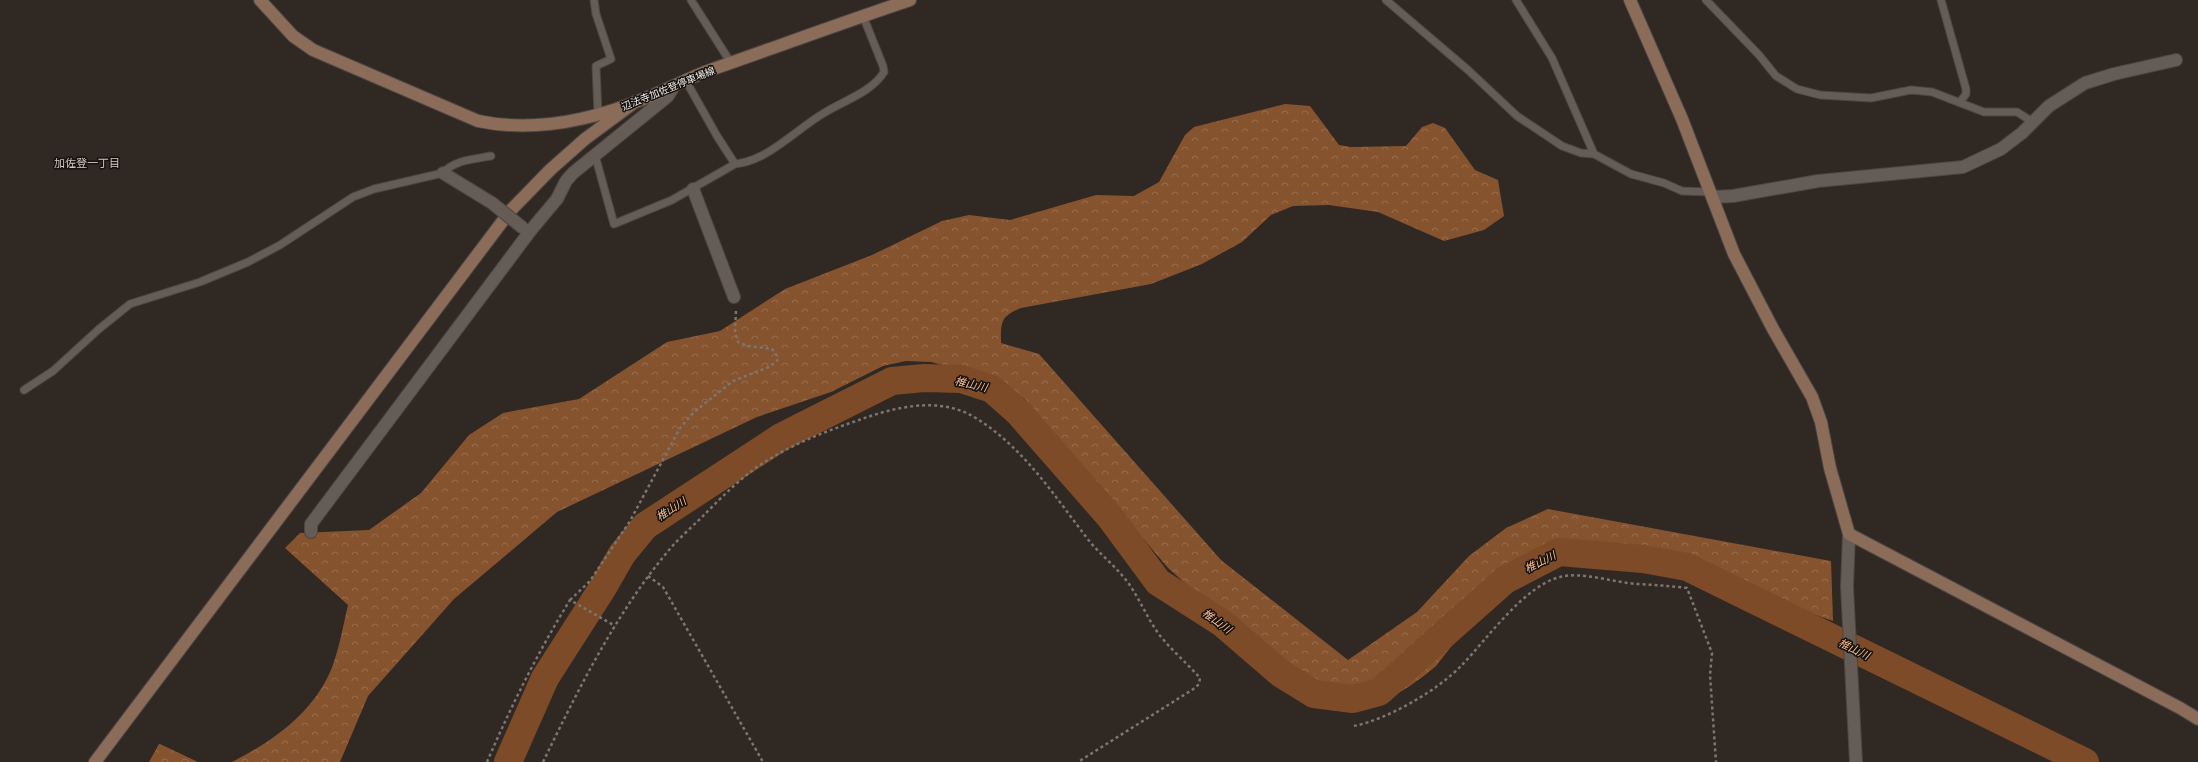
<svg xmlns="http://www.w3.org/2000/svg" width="2198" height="762" font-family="'Public Sans','Noto Sans JP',sans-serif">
	<defs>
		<pattern id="forest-crowns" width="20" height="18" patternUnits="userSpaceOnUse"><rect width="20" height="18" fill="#86532f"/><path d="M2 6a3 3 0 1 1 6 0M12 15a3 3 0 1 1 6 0" fill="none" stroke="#986c4d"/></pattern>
	</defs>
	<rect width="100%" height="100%" fill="#302823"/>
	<path fill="url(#forest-crowns)" d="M 1285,104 L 1310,106 L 1339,145 L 1351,147 L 1406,146 L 1422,127 L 1433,123 L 1445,128 L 1475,170 L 1498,180 L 1504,216 L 1484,230 L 1444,241 L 1378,212 L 1329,205 L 1293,206 L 1271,215 L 1242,242 L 1202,264 L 1151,284 L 1021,308 C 1000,316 1001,323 1001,343 L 1039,354 L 1221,560 L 1348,660 L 1417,612 L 1469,556 L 1506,528 L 1548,509 L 1831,561 L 1833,621 L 1617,544 L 1552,541 L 1520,558 L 1436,666 C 1421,679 1396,697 1376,703 C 1362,707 1316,693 1302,687 L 1168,568 L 1025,399 L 1002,384 L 980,375 L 931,362 L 906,361 L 883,366 L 831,392 L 757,417 L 557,512 L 454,599 L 368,696 L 340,762 L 232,762 C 273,741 312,714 331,670 C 339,650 343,626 348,605 L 285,548 L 300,533 L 369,530 L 421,493 L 469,435 L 503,413 L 579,399 L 667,342 L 720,331 L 785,289 L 872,255 L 942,221 L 969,215 L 1010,220 L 1096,195 L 1134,196 L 1159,182 L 1185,135 L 1194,127 Z
		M 159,744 L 160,744 L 198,762 L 149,762 Z"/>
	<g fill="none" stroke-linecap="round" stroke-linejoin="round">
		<path stroke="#7d4b27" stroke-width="28" d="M 508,762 L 545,678 L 602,589 L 622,554 L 645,526 L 781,437 L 892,381 L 924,378 L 961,379 L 992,389 L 1018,412 L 1110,517 L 1158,582 L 1222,623 L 1280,673 L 1314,694 L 1353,699 L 1379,692 L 1505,580 L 1559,552 L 1643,559 L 1687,567 L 2085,762"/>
		<defs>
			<path id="lane" d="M 594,0 L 596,14 L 611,59 L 596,66 L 598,114
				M 691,0 L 731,63
				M 1386,0 L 1468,70 L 1517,116 L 1562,146 L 1581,153 L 1594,154 L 1631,174 L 1664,183 L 1682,191 L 1710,192
				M 1516,0 L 1552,58 L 1594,154
				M 1706,0 L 1759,55 L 1776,76 L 1797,89 L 1820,95 L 1871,98 L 1911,90 L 1932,92 L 1984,112 L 2017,112 L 2033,122
				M 1941,0 L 1966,89 L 1966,94 L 1960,102
				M 686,81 L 717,136 L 735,164 C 744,163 753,160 761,156 C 783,145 802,126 824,113 C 843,101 872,92 884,72 L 883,66 L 863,16
				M 595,155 L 614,224 L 672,200 L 735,164
				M 24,390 L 53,371 L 99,329 L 130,304 L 200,282 L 248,262 L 280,245 L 353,197 L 374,189 L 443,173 C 454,160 475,159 491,156"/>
			<path id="street" d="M 443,173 L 492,203
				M 693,189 L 734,297
				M 1713,197 L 1733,196 L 1818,181 L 1963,167 L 2001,149 L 2022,133 L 2049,106 L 2085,83 L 2114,74 L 2176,60
				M 311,532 L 311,524 L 531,230 L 557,199 L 566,181 L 573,173 L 668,96 L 674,86
				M 1849,534 L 1847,587 L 1856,762"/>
			<path id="secondary" d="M 260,0 L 293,36 L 313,50 L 478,121 C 536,133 593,120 646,98 C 669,89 690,77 713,69 C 779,46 844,22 910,0
				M 1630,0 L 1682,119 L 1734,254 L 1773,329 L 1812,397 L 1821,422 L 1830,468 L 1849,534 L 2180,708 L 2198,719
				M 95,762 L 511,210 L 550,170 L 585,139 L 635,102"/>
		</defs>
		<use href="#lane" stroke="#4c4541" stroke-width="9"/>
		<use href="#street" stroke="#4c4541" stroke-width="14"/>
		<use href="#secondary" stroke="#4c4541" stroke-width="14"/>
		<path stroke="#7c7570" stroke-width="2.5" stroke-dasharray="3 3" stroke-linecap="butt" d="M 648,576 L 663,587 L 763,762
			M 570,600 L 590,581 L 630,521 L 680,428 L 694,412 L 733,381 L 769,367 L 777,361 L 777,356 L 772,349 L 748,346 L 738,342 L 735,332 L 736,311
			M 1354,726 C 1388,719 1437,691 1462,665 C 1487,639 1524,586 1560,577 C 1582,571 1615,583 1638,584 C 1655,585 1670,586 1687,588 L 1712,653 L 1710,675 L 1716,762
			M 487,762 C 511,706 538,652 570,600 L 615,626
			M 543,762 C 579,688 616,613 669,550 C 679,538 692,527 703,516 C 723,496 744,474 768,460 C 797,442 827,431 859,420 C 895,407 939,396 974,417 C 1024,447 1055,497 1090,542 C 1101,555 1115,566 1126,580 C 1139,597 1146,616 1158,633 C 1170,649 1187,663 1200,678 L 1199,684 L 1195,688 L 1078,762"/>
		<use href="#lane" stroke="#665c56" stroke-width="7"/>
		<use href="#street" stroke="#665c56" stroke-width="12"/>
		<use href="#secondary" stroke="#8a6c59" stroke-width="12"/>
		<defs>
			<path id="street-bridge" d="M 492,203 L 523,228"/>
		</defs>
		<use href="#street-bridge" stroke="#4c4541" stroke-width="14" stroke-linecap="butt"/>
		<use href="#street-bridge" stroke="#665c56" stroke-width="12"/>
	</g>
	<g text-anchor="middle" stroke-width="3" stroke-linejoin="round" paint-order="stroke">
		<g font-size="10" fill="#f1ebe8" stroke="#15120f">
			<text transform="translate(668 88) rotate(-22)" y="4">辺法寺加佐登停車場線</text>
		</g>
		<g font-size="11" fill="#d2c7c0" stroke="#15120f">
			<text x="87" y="167">加佐登一丁目</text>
		</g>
		<g font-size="11" font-style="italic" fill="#faba91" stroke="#15120f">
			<text transform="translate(971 384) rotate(13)" y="4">椎山川</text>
			<text transform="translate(671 509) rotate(-33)" y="4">椎山川</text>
			<text transform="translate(1540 562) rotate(-27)" y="4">椎山川</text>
			<text transform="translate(1217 621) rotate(36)" y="4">椎山川</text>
			<text transform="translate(1854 649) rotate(26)" y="4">椎山川</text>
		</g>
	</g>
</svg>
